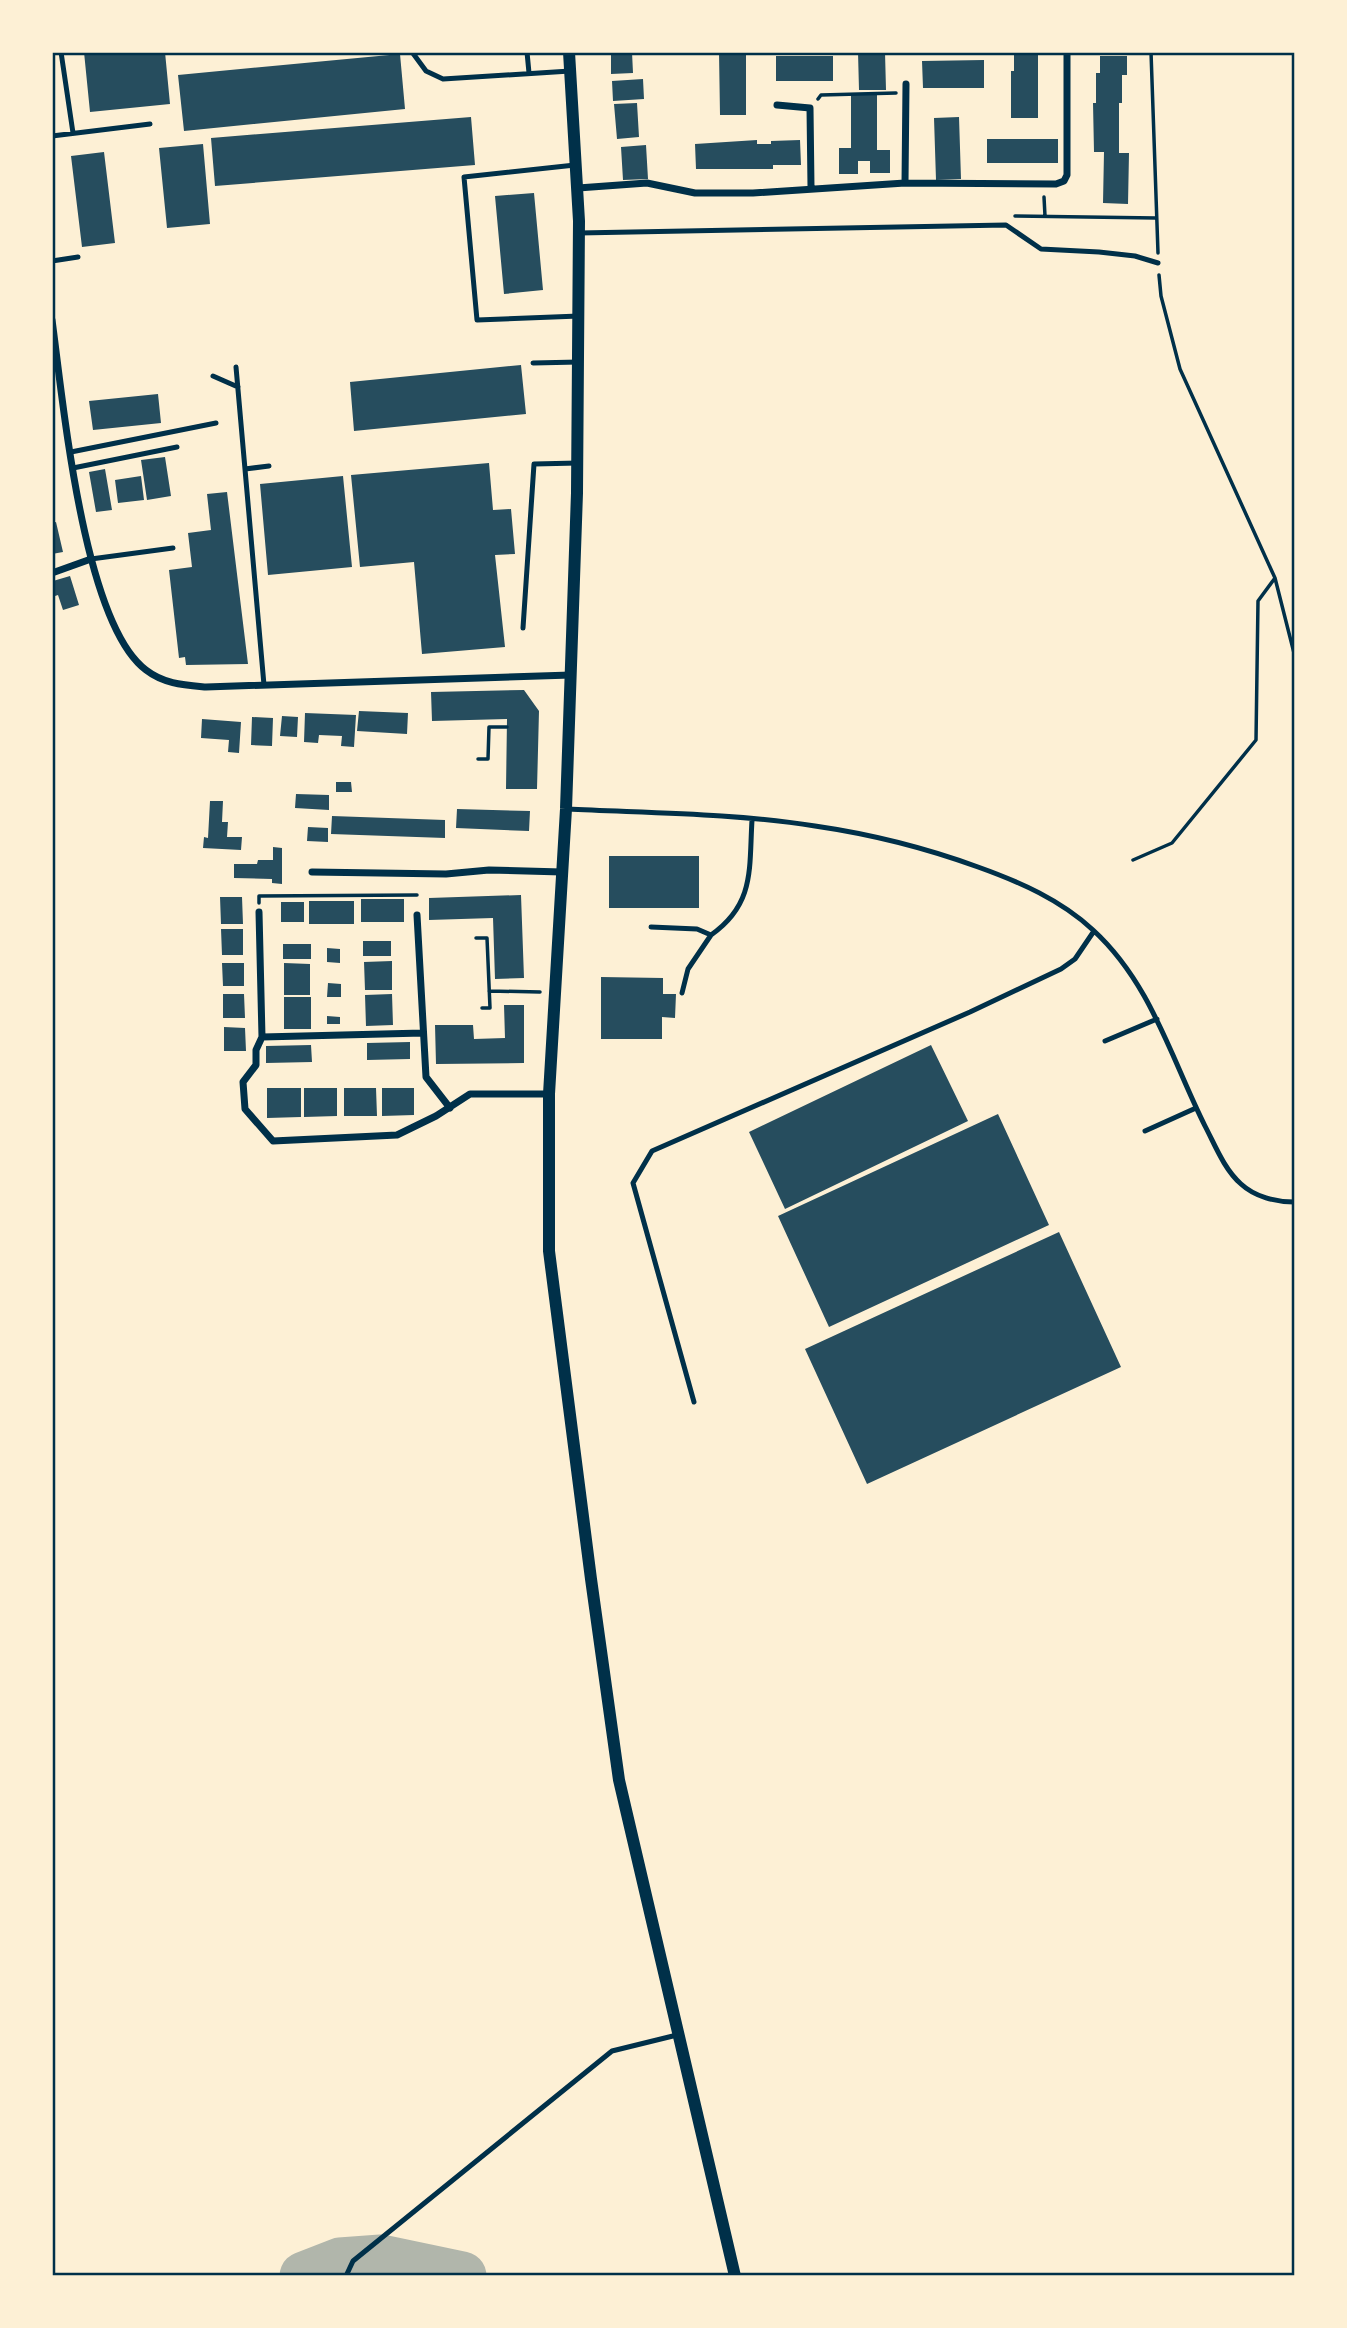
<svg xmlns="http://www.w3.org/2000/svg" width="1347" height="2328" font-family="Arial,sans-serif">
	<rect width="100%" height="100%" fill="#fdf0d5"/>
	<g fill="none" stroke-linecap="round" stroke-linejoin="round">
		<path stroke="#b1b6ab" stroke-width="49" d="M 304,2276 L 340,2262 L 381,2259 L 462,2276"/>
	</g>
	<path fill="#264d5e" d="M 84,52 L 165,52 L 170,104 L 90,112 Z
		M 611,52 L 632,52 L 633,73 L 611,74 Z
		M 719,52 L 746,52 L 746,115 L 720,115 Z
		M 858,52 L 885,52 L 886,90 L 859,90 Z
		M 1014,52 L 1038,52 L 1038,118 L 1011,118 L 1011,71 L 1014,71 Z
		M 400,54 L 405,109 L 184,131 L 178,75 Z
		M 776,56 L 833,56 L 833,81 L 776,81 Z
		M 1100,56 L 1127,56 L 1127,75 L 1122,75 L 1122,103 L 1119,103 L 1119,153 L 1129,153 L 1128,204 L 1103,203 L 1104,152 L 1094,152 L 1093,103 L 1096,103 L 1096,73 L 1100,73 Z
		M 984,60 L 984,88 L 923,88 L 922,61 Z
		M 643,79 L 644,99 L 613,101 L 612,81 Z
		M 851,94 L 877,94 L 877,150 L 890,150 L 890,173 L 870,173 L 870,161 L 858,161 L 858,174 L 839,174 L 839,148 L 851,148 Z
		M 637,103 L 639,137 L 617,139 L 614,104 Z
		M 471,117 L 475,165 L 215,186 L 211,138 Z
		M 959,117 L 961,179 L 936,180 L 934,118 Z
		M 987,139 L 1058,139 L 1058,163 L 987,163 Z
		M 757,140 L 757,144 L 771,144 L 771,141 L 800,140 L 801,165 L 773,165 L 773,169 L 696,169 L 695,144 Z
		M 203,144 L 210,224 L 167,228 L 159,148 Z
		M 646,145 L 648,179 L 623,180 L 621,147 Z
		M 104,152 L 115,243 L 82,247 L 71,156 Z
		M 534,193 L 543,290 L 504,294 L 495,196 Z
		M 521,365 L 526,414 L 354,431 L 350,382 Z
		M 158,394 L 161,423 L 93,430 L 89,401 Z
		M 165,457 L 171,496 L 147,500 L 141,460 Z
		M 489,463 L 493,510 L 511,509 L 515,554 L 495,555 L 505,647 L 422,654 L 414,562 L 360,567 L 351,475 Z
		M 105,469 L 112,510 L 96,512 L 89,472 Z
		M 141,476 L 144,500 L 118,503 L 115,480 Z
		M 343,476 L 352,567 L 268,575 L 260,484 Z
		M 227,492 L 248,664 L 186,665 L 185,657 L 179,658 L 169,570 L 192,567 L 188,533 L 211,530 L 207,494 Z
		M 56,522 L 63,552 L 52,554 L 52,523 Z
		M 70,576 L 79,605 L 63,610 L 58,595 L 52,597 L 52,583 L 53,581 Z
		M 524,690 L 539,711 L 537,789 L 506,789 L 507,719 L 432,721 L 431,692 Z
		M 359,711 L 408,713 L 407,734 L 357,731 Z
		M 305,713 L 356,715 L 354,747 L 341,746 L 342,736 L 319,735 L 318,743 L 304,742 Z
		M 282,716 L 298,717 L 297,737 L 280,736 Z
		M 252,717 L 273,718 L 272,746 L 251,745 Z
		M 202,719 L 241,722 L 239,753 L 228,752 L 229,740 L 201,738 Z
		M 336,782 L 351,782 L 352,792 L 336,792 Z
		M 296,794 L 329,795 L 329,810 L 295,808 Z
		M 210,801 L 223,801 L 222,822 L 228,822 L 227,837 L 242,837 L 241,850 L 203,848 L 204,837 L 208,838 Z
		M 457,809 L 530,811 L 529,831 L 456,828 Z
		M 332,816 L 445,820 L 445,838 L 331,834 Z
		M 308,827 L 328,828 L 328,842 L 307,841 Z
		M 273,847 L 282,848 L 282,884 L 272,883 L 272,879 L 234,878 L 234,864 L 257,864 L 258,860 L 273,860 Z
		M 609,856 L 699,856 L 699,908 L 609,908 Z
		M 521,895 L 524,978 L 495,979 L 493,918 L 429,920 L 429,898 Z
		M 220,897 L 242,897 L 243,924 L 221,924 Z
		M 361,899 L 404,899 L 404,922 L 361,922 Z
		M 309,901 L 354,901 L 354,924 L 309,924 Z
		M 281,902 L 304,902 L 304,922 L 281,922 Z
		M 221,929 L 243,929 L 243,955 L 222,955 Z
		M 363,941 L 391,941 L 391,956 L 363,956 Z
		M 283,944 L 311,944 L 311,959 L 283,959 Z
		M 327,948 L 340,949 L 340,963 L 327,962 Z
		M 392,961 L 392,990 L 365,990 L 364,962 Z
		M 222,963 L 244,963 L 244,986 L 223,986 Z
		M 284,963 L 310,964 L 310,995 L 284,995 Z
		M 601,977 L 663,978 L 663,994 L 676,994 L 675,1018 L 662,1017 L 662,1039 L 601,1039 Z
		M 328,983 L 341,984 L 341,997 L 327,997 Z
		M 223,994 L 244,994 L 245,1018 L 223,1018 Z
		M 392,994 L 393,1025 L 366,1026 L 365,995 Z
		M 284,997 L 311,997 L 311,1029 L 284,1029 Z
		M 504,1005 L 524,1005 L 524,1063 L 436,1064 L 435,1025 L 473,1025 L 474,1039 L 505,1038 Z
		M 327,1016 L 340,1017 L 340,1024 L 327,1024 Z
		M 224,1027 L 245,1028 L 246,1051 L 224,1051 Z
		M 410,1042 L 410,1059 L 367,1060 L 367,1043 Z
		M 311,1045 L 312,1062 L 266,1063 L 266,1046 Z
		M 931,1045 L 968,1121 L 785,1209 L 749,1132 Z
		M 267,1088 L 301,1088 L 301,1117 L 267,1118 Z
		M 304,1088 L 337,1088 L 337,1116 L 304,1117 Z
		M 344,1088 L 376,1088 L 377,1116 L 344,1116 Z
		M 382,1088 L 414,1088 L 414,1115 L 382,1116 Z
		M 998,1114 L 1049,1225 L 829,1327 L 778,1216 Z
		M 1059,1232 L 1121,1367 L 867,1484 L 805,1349 Z"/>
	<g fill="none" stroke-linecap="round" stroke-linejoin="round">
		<path stroke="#003049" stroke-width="3.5" d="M 1151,52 L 1158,253
			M 818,99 L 821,95 L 896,93
			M 1044,197 L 1045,216
			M 1015,216 L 1156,218
			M 1159,275 L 1161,296 L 1180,369 L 1275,578 L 1294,653
			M 478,759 L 488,759 L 489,727 L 507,727
			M 1133,860 L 1172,843 L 1256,740 L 1258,601 L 1275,578
			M 259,903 L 259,896 L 417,895
			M 476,938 L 487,938 L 490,1008 L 482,1008
			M 489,991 L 540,992"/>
		<path stroke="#003049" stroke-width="5" d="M 61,52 L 73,133
			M 412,52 L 426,71 L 443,79 L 570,71
			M 527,52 L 529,73
			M 52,136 L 150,124
			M 575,165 L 464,177 L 477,320 L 579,316
			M 579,233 L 1006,225 L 1041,249 L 1099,252 L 1135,256 L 1158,263
			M 52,261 L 78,257
			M 533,363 L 579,362
			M 236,367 L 264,685
			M 213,376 L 238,387
			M 71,452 L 216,423
			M 73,468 L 177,447
			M 245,469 L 269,466
			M 91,559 L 173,548
			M 523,628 L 534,464 L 578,463
			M 567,809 C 648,813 735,813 815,826 C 870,834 926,848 978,867 C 1020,882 1061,900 1093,930 C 1151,983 1171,1058 1205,1126 C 1215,1145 1224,1169 1241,1184 C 1255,1197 1276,1202 1294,1202
			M 651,927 L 697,929 L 711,935 C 755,904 749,869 752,820
			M 682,993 L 688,969 L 711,935
			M 1105,1041 L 1157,1019
			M 1145,1131 L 1196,1108
			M 694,1402 L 633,1183 L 652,1151 L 970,1012 L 1061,969 L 1075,959 L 1094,931
			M 346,2276 L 353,2261 L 612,2051 L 677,2035"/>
		<path stroke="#003049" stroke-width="7" d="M 777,105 L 810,108 L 811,187
			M 905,183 L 906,84
			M 578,188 L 647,183 L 695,193 L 753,193 L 905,183 L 1056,184 L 1064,181 L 1067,175 L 1067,52
			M 52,320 C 63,400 83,623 146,670 C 164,684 184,685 206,687 L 571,675
			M 52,573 L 91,559
			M 312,872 L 446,874 L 489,870 L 562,872
			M 259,912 L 262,1037 L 423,1033
			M 417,915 L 426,1077 L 450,1108
			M 262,1037 L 256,1050 L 256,1065 L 243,1082 L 245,1109 L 273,1141 L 397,1135 L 436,1116 L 470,1094 L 549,1094"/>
		<path stroke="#003049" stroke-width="12" d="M 569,52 L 579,221 L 577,493 L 566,809 L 549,1094 L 549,1251 L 591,1579 L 619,1780 L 735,2276"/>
	</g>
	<rect width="1347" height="2328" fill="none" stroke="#fdf0d5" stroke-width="108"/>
	<rect x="54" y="54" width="1239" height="2220" fill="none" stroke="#003049" stroke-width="2.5"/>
</svg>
